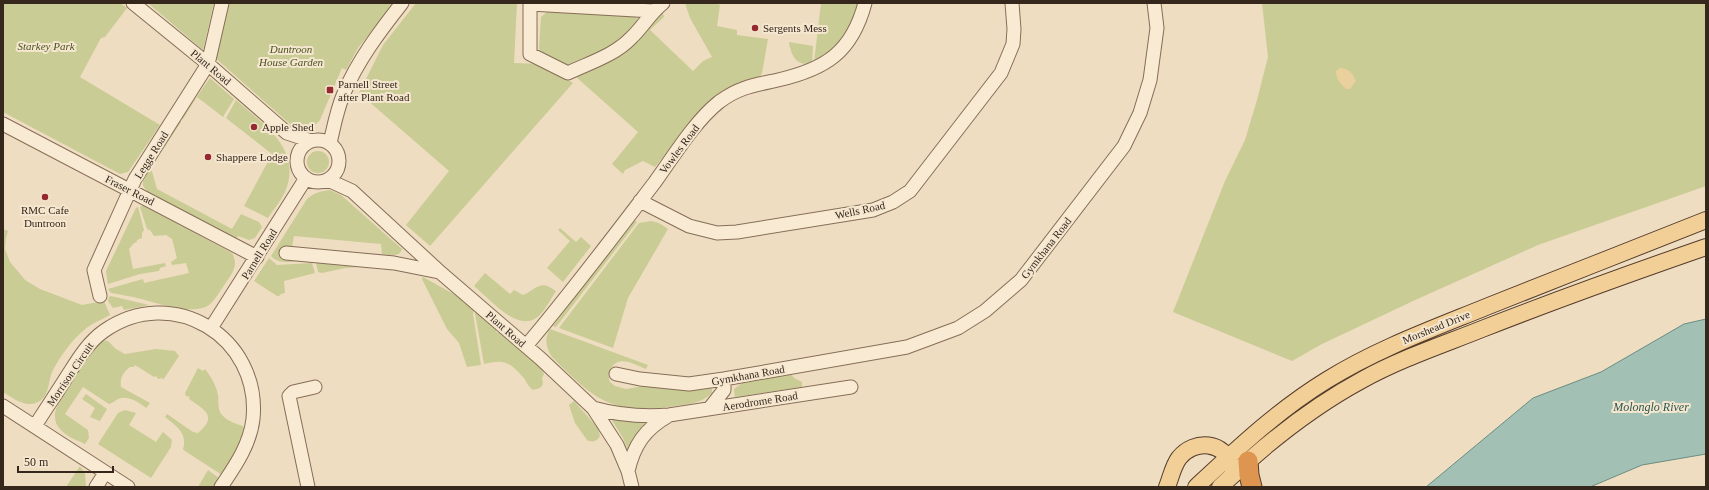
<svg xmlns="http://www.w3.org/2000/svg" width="1709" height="490" font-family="'Times New Roman',serif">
	<rect width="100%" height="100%" fill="#eeddc0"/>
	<path fill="#c9cc94" d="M 3,3 L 120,3 L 127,8 L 105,37 L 101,38 L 80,77 L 160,125 L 128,172 L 120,174 L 3,112 Z
		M 148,3 L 214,3 L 203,50 Z
		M 228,3 L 394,3 L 358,48 L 346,70 L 342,68 L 320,120 C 311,131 302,130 290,124 L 213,56 Z
		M 416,3 L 517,3 L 514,63 L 543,64 L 553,68 L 573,83 L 430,246 L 406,225 L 449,171 L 359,93 L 383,45 Z
		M 685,3 L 715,3 L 720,5 L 717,26 L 737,30 L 737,35 L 768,39 L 762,73 L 759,78 L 723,90 L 710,100 L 655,167 L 643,161 L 625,170 L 623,174 L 612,164 L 638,132 L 576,77 L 659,13 L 663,13 L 664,17 L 650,30 L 693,71 L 703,61 L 712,57 L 690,18 Z
		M 821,3 L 858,3 C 853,26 836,52 814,63 Z
		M 1262,3 L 1706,3 L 1706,186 L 1538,245 L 1413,301 L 1320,345 L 1292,361 L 1173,312 L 1225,181 L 1245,140 L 1257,100 L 1268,57 Z
		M 548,11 L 635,15 L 638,20 L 637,24 L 609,50 L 569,69 L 540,51 L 539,48 L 541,17 Z
		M 789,42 L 813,46 L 812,63 C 797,67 791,56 789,42 Z
		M 210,78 L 234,99 L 223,117 L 197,97 L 183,119 L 181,119 Z
		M 236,100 C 264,125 303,149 285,192 C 281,201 273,210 268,218 L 244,206 L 272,154 L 226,118 Z
		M 180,120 L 181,122 L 151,168 L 157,189 L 232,229 L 241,214 L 259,222 L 262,227 L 255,238 L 249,240 L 238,236 L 237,238 L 149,193 L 143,186 L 143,177 Z
		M307 162a11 11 0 1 1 22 0a11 11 0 1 1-22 0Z
		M 330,190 L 341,195 L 402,249 C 399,258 390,255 382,254 L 381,244 L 294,236 L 292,247 L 286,246 L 285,257 L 307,260 C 294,261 280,266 271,256 L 307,199 C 314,193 320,191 330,190 Z
		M 143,205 L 232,253 C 238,264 234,271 227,281 C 222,288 216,299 209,305 C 195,316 157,303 141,299 C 131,296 121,295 111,293 L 108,289 L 143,279 L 144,283 L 189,273 L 186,263 L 172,265 L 171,262 L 177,258 L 172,239 L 166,235 L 154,236 L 150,230 L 147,229 L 140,207 Z
		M 138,207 L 144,230 L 142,233 L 142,238 L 137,240 L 137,242 L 134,243 L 129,249 L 133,269 L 165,263 L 166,266 L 160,268 L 159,271 L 140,274 L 108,284 L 106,271 L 136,208 Z
		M 634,220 L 637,222 L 556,327 L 553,326 Z
		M 651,221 L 659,223 L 668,229 L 628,298 L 613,348 L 559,328 L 639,223 Z
		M 560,228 L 576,242 L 581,237 L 591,246 L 563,282 L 547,268 L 570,241 L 558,230 Z
		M 3,229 L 8,231 L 6,238 L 5,249 L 10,262 L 25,280 L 40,289 L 82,305 L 104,301 L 110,315 C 101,320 90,324 83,331 C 71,341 60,357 53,370 C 48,380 50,394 40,401 C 27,409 14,399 3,392 Z
		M 269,258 L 277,265 L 312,263 L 315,273 L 284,281 L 285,293 L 281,294 L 279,296 L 277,296 L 254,281 Z
		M 316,263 L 359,267 L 345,268 L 322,273 L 318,272 Z
		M 485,273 L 510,294 L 514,290 L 523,295 C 538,288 540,279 556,291 C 550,300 544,313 536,318 C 516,332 488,297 474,286 Z
		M 423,277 L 459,297 L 474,310 L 473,314 L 481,365 L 467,367 L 459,343 L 447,329 L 422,279 Z
		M 111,296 L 149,305 L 124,310 L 122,306 L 113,308 L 108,301 L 109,297 Z
		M 477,312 L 496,329 L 496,332 L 500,333 L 542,369 L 544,374 L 542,378 L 543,384 L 540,388 L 533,390 C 527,386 526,379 521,375 C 508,360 502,360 484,364 L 475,313 Z
		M 550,329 L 648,365 L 646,369 C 636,365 620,355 612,367 C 608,371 608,377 610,382 L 615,386 L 626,389 L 657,384 L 710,387 L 712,389 L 712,393 C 702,403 689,404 675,406 C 611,415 596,401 552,357 C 546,348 544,339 550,329 Z
		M 101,340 L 108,341 L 116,349 L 125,354 L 156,349 L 175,351 L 179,356 L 163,380 L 162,378 L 158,379 L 156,376 L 154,377 L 135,365 L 134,367 L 130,367 C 122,373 120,379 121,387 L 150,403 L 146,408 C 138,402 128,395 118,399 C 114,401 113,403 109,404 L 83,387 L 65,414 L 88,430 L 89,438 L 85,444 C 77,440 67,437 61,430 C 45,415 65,394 73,381 L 71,379 L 88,353 Z
		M 198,368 L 203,371 L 205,369 C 211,377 216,385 218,395 C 219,402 217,411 223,416 C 228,421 236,424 243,426 L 246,433 L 243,440 L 222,475 L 185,451 L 183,449 C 188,433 176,426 165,417 L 167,414 L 193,432 L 198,433 C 218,416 205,410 189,399 L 190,397 L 186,396 L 185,393 Z
		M 790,373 L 794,378 L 802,382 L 802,387 L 735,397 L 734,389 L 746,380 Z
		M 86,394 L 107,409 L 100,421 L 90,417 L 95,408 L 82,399 Z
		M 574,401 L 598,428 L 600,436 C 597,441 593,443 587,440 L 575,423 L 569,405 Z
		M 125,410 L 136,413 L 129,425 L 156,442 L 163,432 L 172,440 L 171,447 L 151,478 L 98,444 L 118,413 Z
		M 610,417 L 646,422 L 633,438 L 628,450 L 623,438 Z
		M 80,466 L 85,474 L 86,487 L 66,487 Z
		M 208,470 L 220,479 L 214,487 L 198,487 Z"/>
	<path fill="#ead09c" d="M 1340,68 C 1348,68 1354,74 1356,81 L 1350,89 L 1346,89 C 1341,84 1336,80 1336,71 Z"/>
	<path fill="#a3c0b5" stroke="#6a8d82" d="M 1706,319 L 1706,454 L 1642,465 L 1590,487 L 1426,487 L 1533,398 L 1601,372 L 1684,324 Z"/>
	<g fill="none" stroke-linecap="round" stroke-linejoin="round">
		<defs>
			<path id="minor" d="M 133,3 L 208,64 L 287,133 L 311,141
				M 653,11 L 530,4 L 530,54 L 568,73 C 589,63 615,55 631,38 C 643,27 650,13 663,3
				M 3,124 L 257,257
				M297 161a21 21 0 1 1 42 0a21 21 0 1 1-42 0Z
				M 330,143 C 334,126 337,109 344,93 C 358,60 380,31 402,3
				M 328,180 L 352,191 L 441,273 L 541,359 L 593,408 L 617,445 L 628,471 L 632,487
				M 640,201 L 689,226 L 717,233 L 737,232 L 873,210 L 893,202 L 910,191 L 1001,73 L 1013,44 L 1014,29 L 1012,3
				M 286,253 L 394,263 L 439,272
				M 100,296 L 94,270 L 135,179 L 208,64 L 222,3
				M 211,328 L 306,178
				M 526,346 C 571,293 613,237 655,182 C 673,157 695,121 719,102 C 739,87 755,85 778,80 C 826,69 852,52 865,3
				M 616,374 L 640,379 L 689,384 L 724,379 L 907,347 L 958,328 L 985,311 L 1021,280 L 1124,146 L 1140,113 L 1150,80 L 1157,28 L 1154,3
				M 3,406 L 128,487
				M 593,408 C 618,415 643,417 669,415 L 851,387
				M 709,409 L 724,390 L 724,379
				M 35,426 C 45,410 56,394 66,378 C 77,361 87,343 104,331 C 172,283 261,337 253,419 C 250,445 235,466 221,487
				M 628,471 C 634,445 645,429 668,416
				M 96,487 L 105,473
				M 308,487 L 289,396 L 293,392 L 315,387"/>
			<path id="major" d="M 1167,487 C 1171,477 1173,466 1179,458 C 1194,439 1225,441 1231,466
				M 1196,487 C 1238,448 1278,410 1327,380 C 1377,349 1432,329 1486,307 C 1559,278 1633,249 1706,220
				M 1220,487 C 1263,446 1310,408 1362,380 C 1400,359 1442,345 1482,329 C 1556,300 1631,273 1706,247"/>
			<path id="highway" d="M 1248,461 L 1249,475 L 1252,487"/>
		</defs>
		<use href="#minor" stroke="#876d58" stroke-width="15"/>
		<use href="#major" stroke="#543c2c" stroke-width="18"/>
		<use href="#highway" stroke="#543c2c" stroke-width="21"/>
		<use href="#minor" stroke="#f9ebd3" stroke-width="13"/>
		<use href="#major" stroke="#f2cf97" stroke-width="16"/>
		<use href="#highway" stroke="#de954f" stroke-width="19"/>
	</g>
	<g fill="#962831" stroke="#f5e7cf" stroke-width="1.5">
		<circle cx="755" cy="28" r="4"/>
		<rect x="326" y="86" width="8" height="8" rx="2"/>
		<circle cx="254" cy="127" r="4"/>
		<circle cx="208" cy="157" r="4"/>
		<circle cx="45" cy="197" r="4"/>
	</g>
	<g text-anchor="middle" stroke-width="4" stroke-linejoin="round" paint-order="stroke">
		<g font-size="11" fill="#36271c" stroke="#f5e7cf" text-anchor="start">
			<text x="763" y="32">Sergents Mess</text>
			<text x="338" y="88">Parnell Street<tspan x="338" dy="13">after Plant Road</tspan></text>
			<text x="262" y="131">Apple Shed</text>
			<text x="216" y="161">Shappere Lodge</text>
			<text x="45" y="214" text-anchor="middle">RMC Cafe<tspan x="45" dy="13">Duntroon</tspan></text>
		</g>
		<g font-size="11" font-style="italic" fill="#4a5323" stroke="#f5e7cf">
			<text x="46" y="50">Starkey Park</text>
			<text x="291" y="53">Duntroon<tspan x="291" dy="13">House Garden</tspan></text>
		</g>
		<g font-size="11" fill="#36271c" stroke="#f5e7cf">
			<text transform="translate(211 67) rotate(40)" y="4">Plant Road</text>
			<text transform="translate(679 149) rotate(-53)" y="4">Vowles Road</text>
			<text transform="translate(151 155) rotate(-58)" y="4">Legge Road</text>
			<text transform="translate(130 190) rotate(27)" y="4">Fraser Road</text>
			<text transform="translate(860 210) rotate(-12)" y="4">Wells Road</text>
			<text transform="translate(1046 248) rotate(-52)" y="4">Gymkhana Road</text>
			<text transform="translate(259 254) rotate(-58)" y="4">Parnell Road</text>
			<text transform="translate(1436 327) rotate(-22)" y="4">Morshead Drive</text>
			<text transform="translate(506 329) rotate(41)" y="4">Plant Road</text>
			<text transform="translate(70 374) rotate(-56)" y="4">Morrison Circuit</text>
			<text transform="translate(748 375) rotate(-10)" y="4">Gymkhana Road</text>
			<text transform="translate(760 401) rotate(-9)" y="4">Aerodrome Road</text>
		</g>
		<g font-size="12" font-style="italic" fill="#2b5650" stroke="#f5e7cf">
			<text x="1651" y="411">Molonglo River</text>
		</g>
	</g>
	<rect width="1709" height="490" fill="none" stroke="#36271c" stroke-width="8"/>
	<path d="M18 466v6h95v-6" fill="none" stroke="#36271c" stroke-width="2"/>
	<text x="24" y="466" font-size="12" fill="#36271c" stroke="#f5e7cf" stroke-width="3" paint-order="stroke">50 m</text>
</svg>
